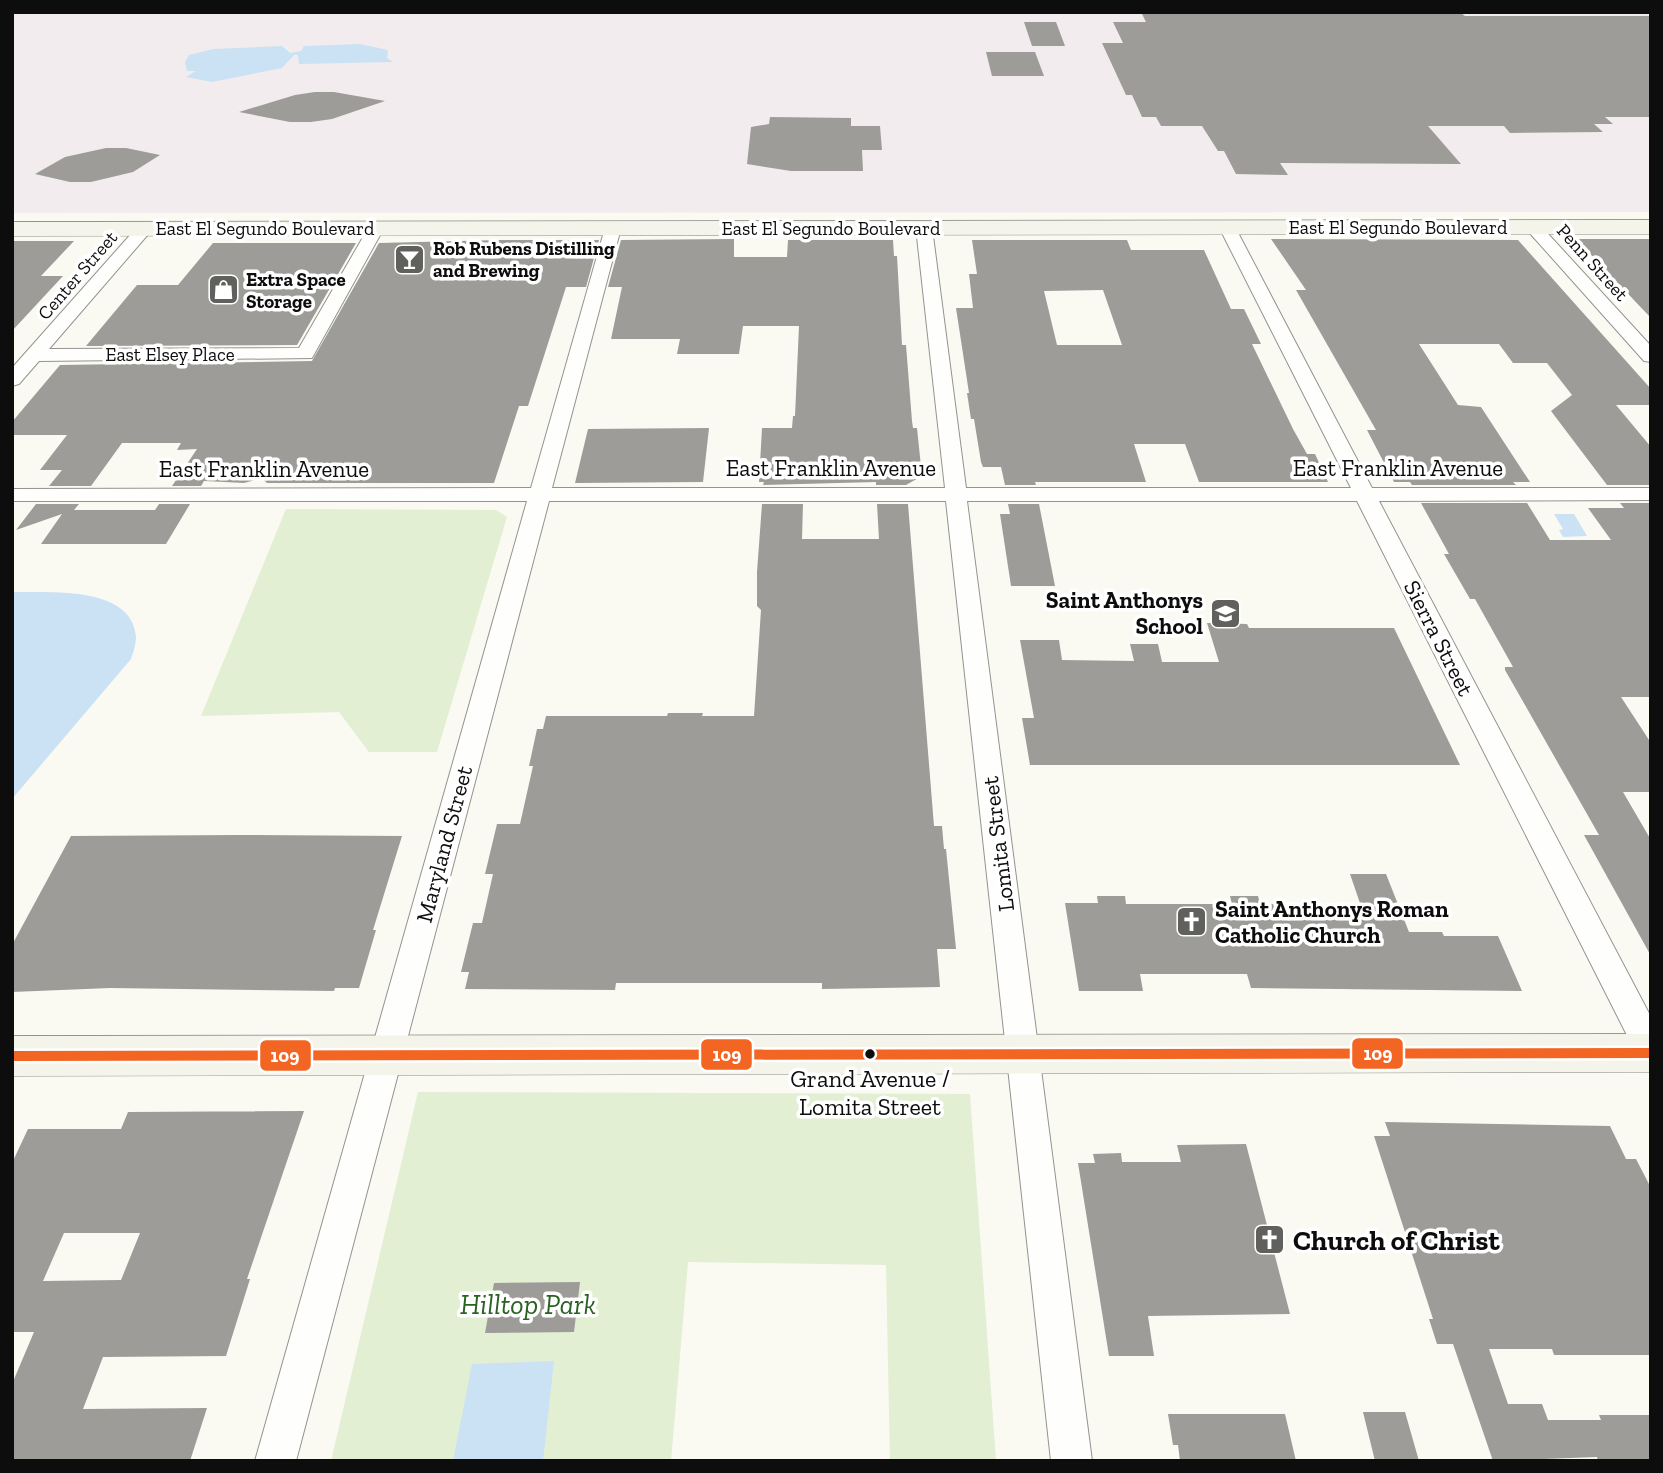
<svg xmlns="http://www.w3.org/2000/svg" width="1663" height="1473" font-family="'Zilla Slab',serif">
	<rect width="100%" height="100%" fill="#faf9f2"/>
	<path fill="#f2ecef" d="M 12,12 L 1651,12 L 1651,212 L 12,213 Z"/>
	<path fill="#e2efd3" d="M 286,509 L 496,510 L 507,517 L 437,752 L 369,752 L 339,712 L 201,716 Z
		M 418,1092 L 970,1094 L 996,1461 L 890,1461 L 886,1265 L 688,1262 L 671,1461 L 331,1461 Z"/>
	<path fill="#cae2f3" d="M 360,44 L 388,50 L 387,58 L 393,62 L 299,64 L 298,55 L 294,55 L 282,68 L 212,82 L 186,77 L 196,71 L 187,71 L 185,62 L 189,55 L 213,49 L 282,46 L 290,53 L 301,51 L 304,46 Z
		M 1554,514 L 1574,514 L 1587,536 L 1563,537 L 1559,530 L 1563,529 Z
		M 12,592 C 49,593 132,585 136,637 C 136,644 133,653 131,659 L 12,799 Z
		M 554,1361 L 543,1461 L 453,1461 L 472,1364 Z"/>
	<path fill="#9d9c98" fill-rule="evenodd" d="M 1461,13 L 1465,16 L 1651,16 L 1651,117 L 1605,117 L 1613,124 L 1594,124 L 1603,132 L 1510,133 L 1504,126 L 1428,126 L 1461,164 L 1280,163 L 1288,175 L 1236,174 L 1224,151 L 1218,151 L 1202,126 L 1161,126 L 1156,117 L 1142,117 L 1132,95 L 1126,95 L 1102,43 L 1123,43 L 1113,22 L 1146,22 L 1142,14 Z
		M 1024,22 L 1056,22 L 1065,46 L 1032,46 Z
		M 986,52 L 1035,52 L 1044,76 L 992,76 Z
		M 315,92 L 334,92 L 385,101 L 332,119 L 311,122 L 290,122 L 239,112 L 295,95 Z
		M 770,117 L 851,118 L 851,126 L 880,126 L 882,150 L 862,150 L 863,171 L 791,171 L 747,164 L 751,127 L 769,124 Z
		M 106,148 L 126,148 L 160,155 L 133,172 L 91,182 L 70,182 L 35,174 L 65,157 Z
		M 734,239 L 734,257 L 787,257 L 788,240 L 893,240 L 894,256 L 897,256 L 902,345 L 906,345 L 912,421 L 913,428 L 917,428 L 922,476 L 906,485 L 876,485 L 876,482 L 763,485 L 764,482 L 759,482 L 762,428 L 792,428 L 793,416 L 795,416 L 799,326 L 743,326 L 739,354 L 677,354 L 680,339 L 611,339 L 622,287 L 608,287 L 621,240 Z
		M 1271,239 L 1518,240 L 1651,389 L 1651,405 L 1616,405 L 1651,447 L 1651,485 L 1607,485 L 1551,411 L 1572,395 L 1547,363 L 1513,363 L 1499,344 L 1419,344 L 1458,405 L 1481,407 L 1530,482 L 1513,482 L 1516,485 L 1412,485 L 1410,482 L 1394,482 L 1367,430 L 1376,430 L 1296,290 L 1306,290 Z
		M 1576,239 L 1651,239 L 1651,318 Z
		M 500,240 L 599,240 L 586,287 L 566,287 L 528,406 L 519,406 L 494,483 L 267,483 L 262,478 L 244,483 L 204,481 L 201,486 L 172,486 L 197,449 L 177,450 L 181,443 L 122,443 L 91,486 L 49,486 L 62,470 L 40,470 L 67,435 L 12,435 L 12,422 L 60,365 L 312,361 L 379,243 Z
		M 972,240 L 1127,240 L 1131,250 L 1204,250 L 1231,309 L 1244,309 L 1261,344 L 1252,344 L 1293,429 L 1307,454 L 1315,454 L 1328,482 L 1199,482 L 1185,444 L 1134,444 L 1146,482 L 1035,482 L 1036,485 L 1005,485 L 1001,467 L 983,467 L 981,462 L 974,419 L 971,419 L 967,393 L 969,393 L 956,308 L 973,308 L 969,274 L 977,274 ZM 1103,290 L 1122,345 L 1057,345 L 1044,291 Z
		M 12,241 L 74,241 L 41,276 L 63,276 L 12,331 Z
		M 213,243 L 356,243 L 297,345 L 86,346 L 137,285 L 178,285 Z
		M 709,428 L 703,482 L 575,483 L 588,429 Z
		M 1421,503 L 1527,503 L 1550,540 L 1611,540 L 1588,508 L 1624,508 L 1620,503 L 1651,503 L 1651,697 L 1621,697 L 1651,743 L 1651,792 L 1623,792 L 1651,840 L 1651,956 L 1584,835 L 1599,835 L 1505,670 L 1505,667 L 1513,667 L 1475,599 L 1470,599 L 1444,554 L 1449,554 Z
		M 36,504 L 79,504 L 74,510 L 155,510 L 159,504 L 190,504 L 166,544 L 41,544 L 62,514 L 16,530 Z
		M 762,504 L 803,504 L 802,539 L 879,539 L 877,504 L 908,504 L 934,826 L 942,826 L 944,849 L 946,849 L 956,949 L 937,949 L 940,987 L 822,989 L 822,983 L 616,983 L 615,990 L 465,989 L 469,972 L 461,972 L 473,923 L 482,923 L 493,874 L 485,874 L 497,824 L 520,824 L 533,766 L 529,766 L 537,729 L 543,729 L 546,716 L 667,716 L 668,713 L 703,713 L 702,716 L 754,716 L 761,610 L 757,606 L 757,572 Z
		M 1008,504 L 1039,504 L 1055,586 L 1011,586 L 1000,514 L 1010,514 Z
		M 1207,623 L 1247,624 L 1249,628 L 1394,628 L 1460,765 L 1030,765 L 1022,718 L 1034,718 L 1020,640 L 1059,640 L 1062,660 L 1134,661 L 1130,644 L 1158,644 L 1162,662 L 1219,662 Z
		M 71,836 L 236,835 L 402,836 L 373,930 L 376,930 L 359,988 L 335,988 L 334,991 L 110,988 L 12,992 L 12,945 Z
		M 1350,874 L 1386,874 L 1409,932 L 1442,932 L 1444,936 L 1498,936 L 1522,991 L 1251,988 L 1247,974 L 1140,974 L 1143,991 L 1079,991 L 1065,903 L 1098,903 L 1097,896 L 1125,896 L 1126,904 L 1232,904 L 1230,896 L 1258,896 L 1260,904 L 1295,904 L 1297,912 L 1363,912 Z
		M 304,1111 L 247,1279 L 250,1279 L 226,1356 L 103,1357 L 83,1409 L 207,1408 L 190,1461 L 12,1461 L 12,1384 L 34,1332 L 12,1332 L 12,1163 L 28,1129 L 121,1129 L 128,1112 ZM 64,1233 L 140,1233 L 121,1280 L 43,1281 Z
		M 1385,1122 L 1610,1126 L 1626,1159 L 1636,1159 L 1651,1188 L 1651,1355 L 1554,1355 L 1552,1349 L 1489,1349 L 1508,1404 L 1542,1404 L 1548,1420 L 1601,1420 L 1599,1415 L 1651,1415 L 1651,1461 L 1598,1461 L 1597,1457 L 1493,1461 L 1453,1344 L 1437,1344 L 1429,1319 L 1433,1319 L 1374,1136 L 1390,1136 Z
		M 1246,1144 L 1290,1314 L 1148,1316 L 1154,1356 L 1109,1356 L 1078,1163 L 1095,1163 L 1093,1154 L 1121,1153 L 1122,1162 L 1181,1162 L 1177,1145 Z
		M 580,1282 L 574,1332 L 485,1333 L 494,1283 Z
		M 1363,1412 L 1405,1412 L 1419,1461 L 1375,1461 Z
		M 1168,1414 L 1285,1414 L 1296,1461 L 1180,1461 L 1178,1445 L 1173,1445 Z"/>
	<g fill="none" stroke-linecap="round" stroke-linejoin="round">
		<defs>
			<path id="street" d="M 1227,222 L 1235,227 L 1372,488 L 1651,488 L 1651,500 L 1379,501 L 1651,1017 L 1651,1063 L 1639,1059 L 1357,501 L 967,501 L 1092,1461 L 1051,1461 L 946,501 L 549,501 L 296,1461 L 255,1461 L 527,501 L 12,501 L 12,489 L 531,488 L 605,228 L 613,223 L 621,228 L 552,488 L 945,488 L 916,228 L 924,223 L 932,228 L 966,488 L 1351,488 L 1219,227 Z
				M 1533,222 L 1539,224 L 1651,346 L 1651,362 L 1644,361 L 1527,230 L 1525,227 Z
				M 145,223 L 151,225 L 153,228 L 151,231 L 49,349 L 299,348 L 370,225 L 382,225 L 384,228 L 312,358 L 39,361 L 19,384 L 12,386 L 12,368 L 139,225 Z"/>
			<path id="secondary" d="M 1651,220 L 1651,234 L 12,236 L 12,222 Z
				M 1651,1034 L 1651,1072 L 12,1076 L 12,1036 Z"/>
		</defs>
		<use href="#street" stroke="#949390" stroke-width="2"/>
		<use href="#secondary" stroke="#8a8a87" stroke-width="1"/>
		<use href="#street" fill="#fefefd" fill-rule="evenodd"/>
		<use href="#secondary" fill="#f4f4ea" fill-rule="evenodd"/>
		<defs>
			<path id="bus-1" d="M 12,1056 L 1651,1053"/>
		</defs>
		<use href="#bus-1" stroke="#fff" stroke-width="15"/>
		<use href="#bus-1" stroke="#f26522" stroke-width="10"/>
	</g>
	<defs>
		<symbol id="bar-square" viewBox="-11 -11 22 22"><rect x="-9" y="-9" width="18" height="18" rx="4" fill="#60605d" stroke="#fff"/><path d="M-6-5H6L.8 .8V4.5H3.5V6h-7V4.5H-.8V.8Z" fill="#fff"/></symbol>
		<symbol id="shop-square" viewBox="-11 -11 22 22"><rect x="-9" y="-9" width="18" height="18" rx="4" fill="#60605d" stroke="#fff"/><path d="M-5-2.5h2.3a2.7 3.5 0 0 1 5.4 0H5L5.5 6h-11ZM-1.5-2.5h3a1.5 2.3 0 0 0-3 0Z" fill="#fff"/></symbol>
		<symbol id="school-square" viewBox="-11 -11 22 22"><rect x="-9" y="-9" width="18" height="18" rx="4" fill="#60605d" stroke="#fff"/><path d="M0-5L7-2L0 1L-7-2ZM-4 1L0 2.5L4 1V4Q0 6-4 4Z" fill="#fff"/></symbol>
		<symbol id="church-square" viewBox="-11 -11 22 22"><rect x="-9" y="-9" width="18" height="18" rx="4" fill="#60605d" stroke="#fff"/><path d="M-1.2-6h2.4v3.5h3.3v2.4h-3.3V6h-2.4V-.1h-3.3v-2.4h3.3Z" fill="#fff"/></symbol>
	</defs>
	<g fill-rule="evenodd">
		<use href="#bar-square" x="392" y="242" width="35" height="35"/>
		<use href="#shop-square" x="206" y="272" width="35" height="35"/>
		<use href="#school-square" x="1208" y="596" width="35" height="35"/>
		<use href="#church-square" x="1174" y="904" width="35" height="35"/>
		<use href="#church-square" x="1252" y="1222" width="35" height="35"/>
	</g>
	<circle fill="#0d0d0d" stroke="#fff" stroke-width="2.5" cx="870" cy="1054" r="6"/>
	<g text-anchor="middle" stroke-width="7" stroke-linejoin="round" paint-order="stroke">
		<g font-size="19" fill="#0d0d0d" stroke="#fff">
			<text x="1398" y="234">East El Segundo Boulevard</text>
			<text x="265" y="235">East El Segundo Boulevard</text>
			<text x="831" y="235">East El Segundo Boulevard</text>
			<text transform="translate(1593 262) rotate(48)" y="7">Penn Street</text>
			<text transform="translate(77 275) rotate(-49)" y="7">Center Street</text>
			<text x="170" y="361">East Elsey Place</text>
		</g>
		<g font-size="19" font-weight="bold" fill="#0d0d0d" stroke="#fff" text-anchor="start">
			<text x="433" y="255">Rob Rubens Distilling<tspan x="433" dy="22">and Brewing</tspan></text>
			<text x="246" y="286">Extra Space<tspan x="246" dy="22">Storage</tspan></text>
		</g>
		<g font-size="23" fill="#0d0d0d" stroke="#fff">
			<text x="831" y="476">East Franklin Avenue</text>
			<text x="1398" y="476">East Franklin Avenue</text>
			<text x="264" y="477">East Franklin Avenue</text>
			<text transform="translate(1439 638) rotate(63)" y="8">Sierra Street</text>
			<text transform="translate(444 844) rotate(-75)" y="8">Maryland Street</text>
			<text transform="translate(998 844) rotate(-97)" y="8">Lomita Street</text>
		</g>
		<g font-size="23" font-weight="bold" fill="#0d0d0d" stroke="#fff" text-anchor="end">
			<text x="1203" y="608">Saint Anthonys<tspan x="1203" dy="26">School</tspan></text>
			<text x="1215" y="917" text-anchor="start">Saint Anthonys Roman<tspan x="1215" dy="26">Catholic Church</tspan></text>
		</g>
		<g font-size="24" fill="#0d0d0d" stroke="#fff">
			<text x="870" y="1087">Grand Avenue /<tspan x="870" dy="28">Lomita Street</tspan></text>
		</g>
		<g font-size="28" font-weight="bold" fill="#0d0d0d" stroke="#fff" text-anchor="start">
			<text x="1293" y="1250">Church of Christ</text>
		</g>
		<g font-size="28" font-style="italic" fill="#2a6221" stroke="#fff">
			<text x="528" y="1314">Hilltop Park</text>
		</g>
	</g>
	<g stroke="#fff" stroke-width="2.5">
		<rect x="1351" y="1037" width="53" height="33" rx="7" fill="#f26522"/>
		<rect x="700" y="1038" width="53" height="33" rx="7" fill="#f26522"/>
		<rect x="259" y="1039" width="53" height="33" rx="7" fill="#f26522"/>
	</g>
	<g font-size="19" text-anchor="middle" font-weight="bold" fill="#fff">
		<text x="1378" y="1060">109</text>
		<text x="727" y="1061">109</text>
		<text x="285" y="1062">109</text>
	</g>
	<rect width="1663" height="1473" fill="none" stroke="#0d0d0d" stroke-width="28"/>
</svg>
